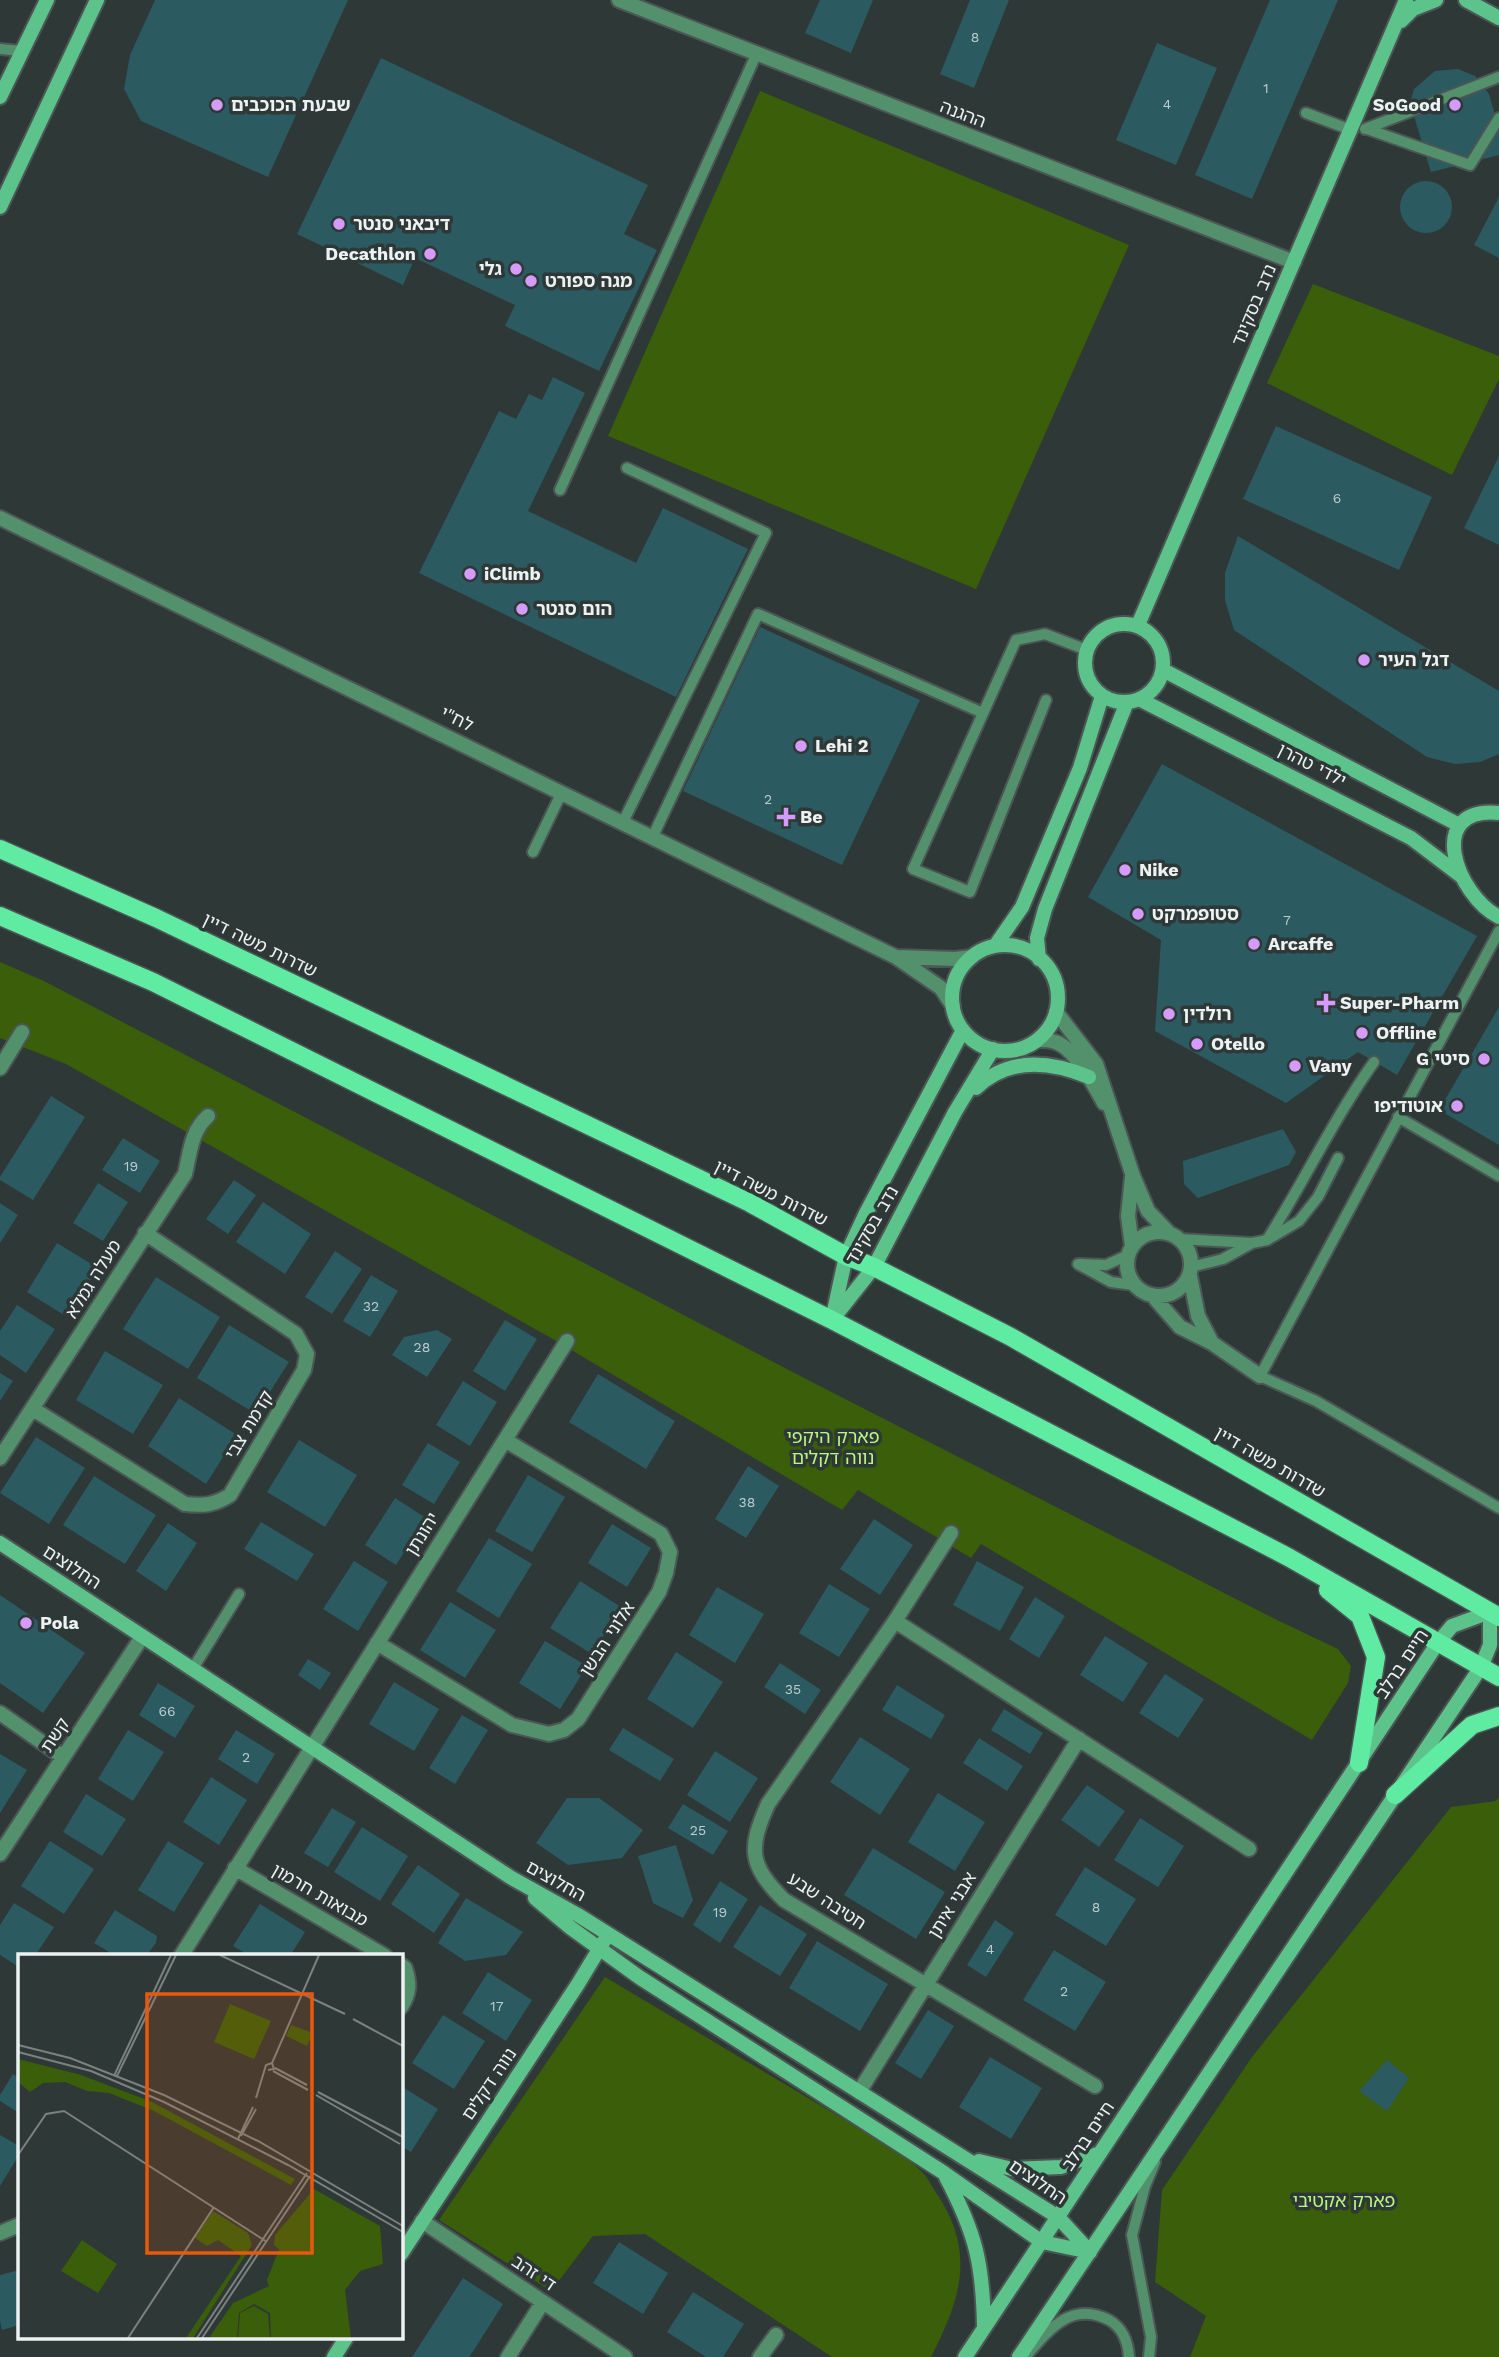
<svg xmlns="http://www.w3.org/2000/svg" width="1499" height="2357" font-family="'Work Sans','Noto Sans Hebrew',sans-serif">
	<rect width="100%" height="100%" fill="#2e3836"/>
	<path fill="#3a5e09" d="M 760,91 L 1129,245 L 976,589 L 608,436 Z
		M 1313,284 L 1499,356 L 1499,379 L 1452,475 L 1267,383 Z
		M 0,962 L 44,981 L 810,1381 L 1275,1619 L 1338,1649 L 1351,1666 L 1348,1683 L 1312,1740 L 981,1544 L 971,1558 L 858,1490 L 842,1510 L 551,1338 L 66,1064 L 0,1038 Z
		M 1499,1797 L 1499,2357 L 1190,2357 L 1206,2316 L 1155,2282 L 1162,2190 L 1252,2057 L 1451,1807 L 1496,1801 Z
		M 605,1977 L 894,2149 C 903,2157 915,2164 923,2173 C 928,2178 931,2185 935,2191 C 976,2250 962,2297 931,2357 L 832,2357 L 645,2234 L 593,2236 L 551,2291 L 439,2220 Z"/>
	<path fill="#2c5a61" d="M 155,0 L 348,0 L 268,177 L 141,121 L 124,89 L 130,55 Z
		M 820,0 L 873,0 L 851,53 L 805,33 Z
		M 970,0 L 1009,0 L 974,88 L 940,74 Z
		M 1270,0 L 1338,0 L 1252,199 L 1195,175 Z
		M 1157,43 L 1217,68 L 1176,165 L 1116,140 Z
		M 381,58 L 648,185 L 624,234 L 657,250 L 599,371 L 505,326 L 515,305 L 415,258 L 403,285 L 297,234 Z
		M 1458,69 L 1475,76 L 1489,94 L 1499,129 L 1499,155 L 1431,172 L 1410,103 L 1414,89 L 1435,71 Z
		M1400 207a26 26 0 1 1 52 0a26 26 0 1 1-52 0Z
		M 1499,197 L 1499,258 L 1474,245 Z
		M 553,377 L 585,393 L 528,511 L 636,563 L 663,508 L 748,549 L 676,697 L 419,573 L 499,411 L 516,419 L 529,394 L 542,400 Z
		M 1276,426 L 1432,497 L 1399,570 L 1243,499 Z
		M 1499,456 L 1499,545 L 1464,528 Z
		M 1238,536 L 1499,691 L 1499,754 L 1480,762 L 1455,764 L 1427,757 L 1234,630 L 1225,600 L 1225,573 Z
		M 760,627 L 920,700 L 842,865 L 683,791 Z
		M 1162,764 L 1477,936 L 1397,1075 L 1358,1052 L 1286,1103 L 1155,1031 L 1161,940 L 1088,897 Z
		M 1499,1007 L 1499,1145 L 1439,1110 Z
		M 51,1096 L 85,1117 L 33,1200 L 0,1180 L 0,1177 Z
		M 1283,1129 L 1296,1152 L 1289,1165 L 1198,1198 L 1184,1184 L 1183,1161 Z
		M 123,1138 L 160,1161 L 140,1193 L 102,1170 Z
		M 234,1180 L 256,1195 L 228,1234 L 206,1219 Z
		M 98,1183 L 128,1202 L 103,1241 L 73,1223 Z
		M 263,1202 L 311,1234 L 285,1274 L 236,1242 Z
		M 0,1203 L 18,1215 L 0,1243 Z
		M 57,1243 L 98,1268 L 67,1317 L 27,1292 Z
		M 335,1251 L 362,1269 L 332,1314 L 305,1297 Z
		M 371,1275 L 398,1291 L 370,1337 L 343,1321 Z
		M 156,1277 L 220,1317 L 188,1369 L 123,1329 Z
		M 17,1305 L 55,1329 L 26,1373 L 0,1355 L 0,1331 Z
		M 505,1320 L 537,1339 L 505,1391 L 473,1371 Z
		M 229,1325 L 289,1362 L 256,1414 L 197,1378 Z
		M 437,1330 L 452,1339 L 427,1377 L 392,1355 L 404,1337 Z
		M 105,1351 L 163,1385 L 133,1434 L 76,1400 Z
		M 0,1373 L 13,1381 L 0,1401 Z
		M 598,1374 L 675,1421 L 646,1469 L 569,1422 Z
		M 463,1381 L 497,1402 L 470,1446 L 436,1425 Z
		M 179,1398 L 237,1435 L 206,1484 L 148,1446 Z
		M 36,1437 L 85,1468 L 49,1524 L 0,1493 Z
		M 299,1440 L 357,1475 L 325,1527 L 267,1492 Z
		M 428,1443 L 460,1462 L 434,1504 L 402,1485 Z
		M 748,1466 L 779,1486 L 746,1538 L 715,1519 Z
		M 528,1475 L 565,1497 L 532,1552 L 495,1531 Z
		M 94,1476 L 156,1515 L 125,1564 L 63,1525 Z
		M 395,1498 L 426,1518 L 396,1565 L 365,1545 Z
		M 874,1519 L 913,1545 L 880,1595 L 840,1569 Z
		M 261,1522 L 314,1554 L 297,1581 L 244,1549 Z
		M 168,1523 L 197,1543 L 166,1591 L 136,1571 Z
		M 612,1524 L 651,1548 L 627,1587 L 588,1563 Z
		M 489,1538 L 532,1564 L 499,1618 L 456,1591 Z
		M 354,1561 L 388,1582 L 358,1631 L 323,1609 Z
		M 977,1561 L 1024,1587 L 1000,1631 L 953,1605 Z
		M 580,1581 L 621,1607 L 592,1654 L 550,1628 Z
		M 829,1584 L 870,1609 L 839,1657 L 799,1633 Z
		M 717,1587 L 764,1614 L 735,1663 L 689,1635 Z
		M 0,1595 L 85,1653 L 43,1713 L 0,1683 Z
		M 1035,1597 L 1065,1616 L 1039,1658 L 1009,1639 Z
		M 450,1602 L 496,1630 L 465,1678 L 420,1650 Z
		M 1105,1636 L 1148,1663 L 1123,1702 L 1080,1675 Z
		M 545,1641 L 587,1666 L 560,1709 L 519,1683 Z
		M 676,1652 L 723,1682 L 693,1728 L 647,1699 Z
		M 308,1659 L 331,1673 L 320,1690 L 298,1675 Z
		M 780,1663 L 821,1690 L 805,1714 L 764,1687 Z
		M 1165,1674 L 1204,1699 L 1178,1738 L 1139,1713 Z
		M 394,1682 L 439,1709 L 414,1751 L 369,1724 Z
		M 158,1683 L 195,1706 L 175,1738 L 139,1715 Z
		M 897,1685 L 945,1715 L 931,1739 L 882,1710 Z
		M 1004,1709 L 1043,1733 L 1030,1754 L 991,1730 Z
		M 462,1715 L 488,1730 L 455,1784 L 429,1768 Z
		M 623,1728 L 674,1759 L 660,1781 L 609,1750 Z
		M 128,1730 L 164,1752 L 133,1801 L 98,1779 Z
		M 236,1730 L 275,1754 L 257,1784 L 218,1759 Z
		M 860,1737 L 910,1769 L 880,1815 L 830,1782 Z
		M 979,1738 L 1023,1766 L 1007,1791 L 963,1763 Z
		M 715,1751 L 758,1778 L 730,1822 L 687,1795 Z
		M 0,1754 L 27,1770 L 0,1813 Z
		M 211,1777 L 247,1800 L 219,1845 L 183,1822 Z
		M 1087,1785 L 1125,1811 L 1099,1847 L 1061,1820 Z
		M 938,1793 L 985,1822 L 955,1871 L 908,1842 Z
		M 86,1794 L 126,1819 L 102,1856 L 63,1832 Z
		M 567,1798 L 599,1798 L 643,1830 L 622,1858 L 568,1865 L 536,1843 Z
		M 683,1804 L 728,1831 L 713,1855 L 668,1828 Z
		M 332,1808 L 356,1822 L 328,1867 L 304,1853 Z
		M 1140,1818 L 1184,1846 L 1158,1887 L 1114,1860 Z
		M 362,1827 L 408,1856 L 380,1901 L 334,1872 Z
		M 50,1841 L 94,1869 L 64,1914 L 21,1886 Z
		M 168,1841 L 204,1863 L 174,1912 L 138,1890 Z
		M 676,1845 L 693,1900 L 683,1918 L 653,1903 L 638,1856 Z
		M 873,1848 L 945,1892 L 916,1939 L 844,1895 Z
		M 418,1865 L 460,1894 L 434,1933 L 391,1904 Z
		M 1085,1867 L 1136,1899 L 1106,1946 L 1055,1915 Z
		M 720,1881 L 748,1899 L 720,1943 L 693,1925 Z
		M 466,1898 L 523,1932 L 506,1955 L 465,1961 L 438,1943 Z
		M 14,1903 L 54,1927 L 35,1956 L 19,1956 L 19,1967 L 0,1955 L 0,1925 Z
		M 260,1904 L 305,1932 L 290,1956 L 250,1956 L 233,1946 Z
		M 760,1905 L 807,1934 L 780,1976 L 733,1947 Z
		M 115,1910 L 157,1936 L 156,1943 L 146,1956 L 116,1956 L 94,1943 Z
		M 995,1920 L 1014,1933 L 986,1977 L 967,1965 Z
		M 817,1941 L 888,1984 L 860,2031 L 789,1988 Z
		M 1054,1950 L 1106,1982 L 1075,2031 L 1023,2000 Z
		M 488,1972 L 532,2000 L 506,2041 L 462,2013 Z
		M 928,2010 L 954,2026 L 921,2079 L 895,2063 Z
		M 443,2015 L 485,2041 L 454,2089 L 412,2063 Z
		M 990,2057 L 1042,2088 L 1011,2139 L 959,2107 Z
		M 1387,2060 L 1409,2078 L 1387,2111 L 1359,2091 Z
		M 13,2074 L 19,2078 L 19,2113 L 0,2101 L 0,2095 Z
		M 401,2086 L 438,2109 L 411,2152 L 401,2146 Z
		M 0,2135 L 19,2146 L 19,2155 L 0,2186 Z
		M 619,2242 L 668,2273 L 643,2314 L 593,2283 Z
		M 19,2270 L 19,2325 L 2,2330 L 0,2321 L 0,2275 Z
		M 463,2278 L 503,2304 L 476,2347 L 469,2357 L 412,2357 Z
		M 693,2292 L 744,2324 L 723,2357 L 706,2357 L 667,2332 Z"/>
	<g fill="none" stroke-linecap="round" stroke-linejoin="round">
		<defs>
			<path id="lane" d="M 0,49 L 22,51
				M 1306,113 L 1351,130
				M 1365,129 L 1499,77
				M 1367,129 L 1470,165 L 1499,118
				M 560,490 L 756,55
				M 1046,700 L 970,892 L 913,869 L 1016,640 L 1045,634 L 1087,650
				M 623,822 L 766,533 L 627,468
				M 653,836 L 758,614 L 983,713
				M 533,852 L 562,792
				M 1499,931 L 1260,1376 L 1316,1401 L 1499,1508
				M 1398,1117 L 1499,1176
				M 1179,1239 L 1252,1243
				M 1267,1240 C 1304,1182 1334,1118 1374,1062
				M 1078,1264 L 1111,1282 L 1134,1285
				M 1080,1264 L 1106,1265 L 1128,1255
				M 1191,1267 L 1223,1259 L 1252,1243 L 1267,1240 L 1299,1221 L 1318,1197 L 1338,1158
				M 192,1670 L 239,1594
				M 1027,2355 C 1050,2328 1072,2301 1109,2320 C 1123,2328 1128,2342 1129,2357
				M 1149,2357 L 1151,2337 L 1132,2235 L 1145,2186 L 1155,2162"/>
			<path id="street" d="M 619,0 L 1294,262
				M 0,518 L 896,957 L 941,988 L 953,1006
				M 897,957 L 955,959 L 972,957
				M 1056,1012 L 1096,1064 L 1133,1176 L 1148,1211 L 1170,1234
				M 1038,1040 C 1043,1040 1050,1040 1055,1042 C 1075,1048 1094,1085 1104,1103
				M 0,1068 L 22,1032
				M1127 1264a32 32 0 1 1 64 0a32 32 0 1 1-64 0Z
				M 1132,1246 L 1128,1216 L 1132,1177
				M 1190,1276 L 1198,1316 L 1212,1343
				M 1152,1295 L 1180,1327 L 1212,1343 L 1260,1376
				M 33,1409 L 185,1504 C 204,1506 215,1505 230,1495 L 304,1370 L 307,1354 L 296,1334 L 145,1233
				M 0,1458 L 185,1174 C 190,1153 191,1131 208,1116
				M 951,1533 L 895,1621 L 768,1804 C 748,1849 749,1865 784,1900 L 1095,2086
				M 895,1621 L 1249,1849
				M 377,1643 L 512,1725 L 549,1734 L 564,1730 L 578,1719 L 659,1592 L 666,1573 L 670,1552 L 661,1534 L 505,1440
				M 0,1713 L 63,1757
				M 0,1854 L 142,1637
				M 235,1868 L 385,1956
				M 181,1956 L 567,1341
				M 401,1965 L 405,1968 C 410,1983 410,1993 401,2007
				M 859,2092 L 1079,1739
				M 422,2221 L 625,2357
				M 0,2233 L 19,2225
				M 508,2357 L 543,2302
				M 760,2357 L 776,2335"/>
			<path id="secondary" d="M 1466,0 L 1499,18
				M 1401,21 L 1413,9 L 1436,0
				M 0,97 L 47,0
				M 0,207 L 97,0
				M1085 663a39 39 0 1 1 78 0a39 39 0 1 1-78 0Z
				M 1138,625 L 1406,0
				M 1163,670 L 1459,825
				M 1139,699 L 1411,838 L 1461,876
				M 1499,813 C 1424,806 1456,895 1499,917
				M952 998a53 53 0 1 1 106 0a53 53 0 1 1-106 0Z
				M 995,946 L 1022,907 L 1080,768 L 1102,696
				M 1039,959 L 1037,938 L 1045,909 L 1127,702
				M 976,1088 C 1008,1057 1050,1061 1089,1077
				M 836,1315 L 874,1267 L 955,1112 L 993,1049
				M 832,1320 L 846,1256 L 866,1213 L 963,1030
				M 0,1543 L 510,1877 L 578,1915 L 1058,2217 L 1090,2252
				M 535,1898 L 571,1928 L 639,1977 L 944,2173 L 1042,2242 L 1090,2252
				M 979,2161 L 1012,2169 L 1061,2167 L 1100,2153
				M 946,2177 C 976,2234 983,2264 984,2328
				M 401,2254 L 578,1984 L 604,1941
				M 334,2357 L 346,2338
				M 965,2357 L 1437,1644 L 1452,1626 L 1490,1612 L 1490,1645 L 1481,1667 L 1019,2357"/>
			<path id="primary" d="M 0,849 L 156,918 L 750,1203 L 846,1256 L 874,1267 L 1011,1337 L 1499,1617
				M 0,916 L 153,982 L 832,1320 L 1288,1557 L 1499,1677
				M 1328,1590 L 1360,1616 L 1376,1657 L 1359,1763
				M 1395,1795 L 1472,1725 L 1499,1716"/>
		</defs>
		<use href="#lane" stroke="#4c5654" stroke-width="14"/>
		<use href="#street" stroke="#4c5654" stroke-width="18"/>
		<use href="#secondary" stroke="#4c5654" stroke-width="18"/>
		<use href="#primary" stroke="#4c5654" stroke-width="21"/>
		<use href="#lane" stroke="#53916d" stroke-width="10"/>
		<use href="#street" stroke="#53916d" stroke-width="14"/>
		<use href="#secondary" stroke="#5cc48b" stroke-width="14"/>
		<use href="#primary" stroke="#5feba2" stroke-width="18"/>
	</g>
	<g fill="#d59bfa" stroke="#2e3836" stroke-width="2.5">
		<circle cx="217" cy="105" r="7"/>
		<circle cx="1455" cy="105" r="7"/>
		<circle cx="339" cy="224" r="7"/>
		<circle cx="430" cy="254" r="7"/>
		<circle cx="516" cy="269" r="7"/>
		<circle cx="531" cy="281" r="7"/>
		<circle cx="470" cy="574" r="7"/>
		<circle cx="522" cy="609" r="7"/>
		<circle cx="1364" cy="660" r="7"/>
		<circle cx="801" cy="746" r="7"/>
		<path d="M782.5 806.5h7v7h7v7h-7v7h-7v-7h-7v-7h7z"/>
		<circle cx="1125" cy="870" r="7"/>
		<circle cx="1138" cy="914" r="7"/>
		<circle cx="1254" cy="944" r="7"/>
		<path d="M1322.5 992.5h7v7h7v7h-7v7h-7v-7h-7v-7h7z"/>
		<circle cx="1169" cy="1014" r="7"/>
		<circle cx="1362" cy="1033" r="7"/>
		<circle cx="1197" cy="1044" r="7"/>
		<circle cx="1484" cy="1059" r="7"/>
		<circle cx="1295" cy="1066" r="7"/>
		<circle cx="1457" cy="1106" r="7"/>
		<circle cx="26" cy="1623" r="7"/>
	</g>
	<g text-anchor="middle" stroke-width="7" stroke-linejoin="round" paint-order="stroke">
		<g font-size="14" fill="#bccccd">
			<text x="975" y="42">8</text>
			<text x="1266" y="93">1</text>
			<text x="1167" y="109">4</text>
			<text x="1337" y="503">6</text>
			<text x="768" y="804">2</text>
			<text x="1287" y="925">7</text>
			<text x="131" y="1171">19</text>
			<text x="371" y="1311">32</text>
			<text x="422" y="1352">28</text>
			<text x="747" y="1507">38</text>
			<text x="793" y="1694">35</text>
			<text x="167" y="1716">66</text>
			<text x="246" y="1762">2</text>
			<text x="698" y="1835">25</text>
			<text x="1096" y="1912">8</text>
			<text x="720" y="1917">19</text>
			<text x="990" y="1954">4</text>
			<text x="1064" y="1996">2</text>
			<text x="497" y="2011">17</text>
		</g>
		<g font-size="18" font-weight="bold" fill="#ecf2f1" stroke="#2e3836" text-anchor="start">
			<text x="231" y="111">שבעת הכוכבים</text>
			<text x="1441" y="111" text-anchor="end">SoGood</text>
			<text x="353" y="230">דיבאני סנטר</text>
			<text x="416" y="260" text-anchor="end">Decathlon</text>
			<text x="502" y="275" text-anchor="end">גלי</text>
			<text x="545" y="287">מגה ספורט</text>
			<text x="484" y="580">iClimb</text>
			<text x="536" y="615">הום סנטר</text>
			<text x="1378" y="666">דגל העיר</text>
			<text x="815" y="752">Lehi 2</text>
			<text x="800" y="823">Be</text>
			<text x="1139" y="876">Nike</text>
			<text x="1152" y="920">סטופמרקט</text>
			<text x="1268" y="950">Arcaffe</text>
			<text x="1340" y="1009">Super-Pharm</text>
			<text x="1183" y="1020">רולדין</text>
			<text x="1376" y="1039">Offline</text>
			<text x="1211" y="1050">Otello</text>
			<text x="1470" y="1065" text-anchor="end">G סיטי</text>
			<text x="1309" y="1072">Vany</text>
			<text x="1443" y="1112" text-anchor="end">אוטודיפו</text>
			<text x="40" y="1629">Pola</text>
		</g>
		<g font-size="18" fill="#ecf2f1" stroke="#2e3836">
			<text transform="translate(963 114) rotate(21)" y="6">ההגנה</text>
			<text transform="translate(1254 305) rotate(-67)" y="6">נדב בסקינד</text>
			<text transform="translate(457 719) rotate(26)" y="6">לח"י</text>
			<text transform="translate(1312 765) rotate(27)" y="6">ילדי טהרן</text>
			<text transform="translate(260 945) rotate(26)" y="6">שדרות משה דיין</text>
			<text transform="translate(771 1193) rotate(27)" y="6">שדרות משה דיין</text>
			<text transform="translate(872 1225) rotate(-60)" y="6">נדב בסקינד</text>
			<text transform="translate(93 1279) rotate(-58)" y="6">מעלה גמלא</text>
			<text transform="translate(249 1425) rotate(-59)" y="6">קדמת צבי</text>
			<text transform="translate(1270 1462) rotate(30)" y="6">שדרות משה דיין</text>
			<text transform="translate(422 1534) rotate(-58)" y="6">יהונתן</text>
			<text transform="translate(72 1567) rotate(33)" y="6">החלוצים</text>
			<text transform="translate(607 1639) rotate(-57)" y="6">אלוני הבשן</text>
			<text transform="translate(1402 1664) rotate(-56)" y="6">חיים ברלב</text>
			<text transform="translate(55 1735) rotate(-57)" y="6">קשת</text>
			<text transform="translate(556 1881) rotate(29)" y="6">החלוצים</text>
			<text transform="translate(320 1895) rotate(30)" y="6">מבואות חרמון</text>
			<text transform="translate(827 1901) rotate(33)" y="6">חטיבה שבע</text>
			<text transform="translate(952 1905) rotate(-58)" y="6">אבני איתן</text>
			<text transform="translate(489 2084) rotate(-56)" y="6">נווה דקלים</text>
			<text transform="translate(1088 2136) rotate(-56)" y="6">חיים ברלב</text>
			<text transform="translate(1038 2182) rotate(34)" y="6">החלוצים</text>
			<text transform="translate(534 2273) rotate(34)" y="6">די זהב</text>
		</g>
		<g font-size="18" fill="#bbf783" stroke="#2e3836">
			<text x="833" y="1443">פארק היקפי<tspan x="833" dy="21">נווה דקלים</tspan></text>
			<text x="1344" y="2207">פארק אקטיבי</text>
		</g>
	</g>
	<g transform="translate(18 1954)">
		<rect width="385" height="385" fill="#2e3836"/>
		<path d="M 212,50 L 253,67 L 236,105 L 196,88 ZM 273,71 L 295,79 L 289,92 L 268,82 ZM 0,105 L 63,121 L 134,148 L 277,225 L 273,231 L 136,157 L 91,139 L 69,137 L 47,128 L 25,129 L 12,138 L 0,128 ZM 296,235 L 362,272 L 365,310 L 342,317 L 327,336 L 333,384 L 253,384 L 252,359 L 236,350 L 221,359 L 219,384 L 191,384 L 215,349 L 251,332 L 249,326 L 261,295 L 256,291 L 257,281 ZM 195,257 L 230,279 L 234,291 L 175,384 L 168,384 L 223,302 L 200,286 L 189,292 L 177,284 ZM 64,286 L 99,310 L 80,339 L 43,317 ZM 236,352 L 250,360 L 252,384 L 220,384 L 222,359 Z" fill="#3a5e09"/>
		<path fill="none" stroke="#7a8281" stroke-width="2" d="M 202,1 L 327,60M 335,65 L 385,92M 0,91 L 52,104 L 146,141 L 240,187 L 385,272M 0,98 L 73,117 L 146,148 L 270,211 L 385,278M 254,109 L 301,1M 257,114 L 289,131M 255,117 L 290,136M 96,122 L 153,1M 99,122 L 158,1M 300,138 L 385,183M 298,141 L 382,190M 238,144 L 248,111 L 254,109 L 256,115 L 250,116M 223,182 L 238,155M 220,185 L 235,153M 0,201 L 28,160 L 46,157 L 249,288M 110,384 L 196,253M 179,384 L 289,219M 184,384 L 292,222"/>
		<path fill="#e8590c" fill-opacity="0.15" stroke="#e8590c" stroke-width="3.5" d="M 129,40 L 294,40 L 294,299 L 129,299 Z"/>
		<rect width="385" height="385" fill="none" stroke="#ecf2f1" stroke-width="3.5"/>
	</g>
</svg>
